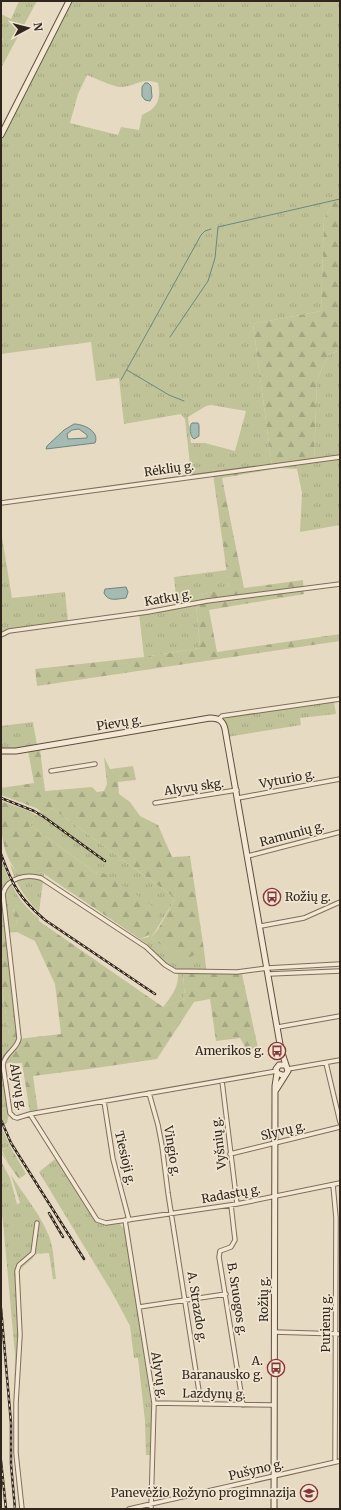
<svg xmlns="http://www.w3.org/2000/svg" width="341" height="1510" font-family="Merriweather,serif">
	<defs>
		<pattern id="grass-tufts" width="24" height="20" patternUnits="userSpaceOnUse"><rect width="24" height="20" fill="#c0c398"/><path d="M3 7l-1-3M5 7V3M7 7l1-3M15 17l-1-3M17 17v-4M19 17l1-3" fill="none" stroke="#a5a783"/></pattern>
		<pattern id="forest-firs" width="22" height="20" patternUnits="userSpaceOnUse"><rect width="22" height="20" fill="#c0c398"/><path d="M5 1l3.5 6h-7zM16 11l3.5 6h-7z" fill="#a5a783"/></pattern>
	</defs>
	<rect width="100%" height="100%" fill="#e7dac2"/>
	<path fill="url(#grass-tufts)" fill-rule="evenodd" d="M 19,1 L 37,1 L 1,68 L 1,42 L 3,39 L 1,38 L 1,14 L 11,19 Z
		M 72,1 L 340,1 L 340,202 L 334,202 L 324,219 L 321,311 L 253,324 L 272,466 L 213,474 L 191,474 L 185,419 L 181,414 L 124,424 L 119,378 L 96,381 L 91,342 L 1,354 L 1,141 ZM 87,75 C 94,78 116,88 122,87 C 137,86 141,77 158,83 C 161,100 158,108 142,115 L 139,130 L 121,127 L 118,135 L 70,123 L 78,94 ZM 211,405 L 246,411 L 235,451 L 205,443 L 191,443 L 188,417 L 206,406 Z
		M 340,350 L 340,525 L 300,532 L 302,493 L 297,469 L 279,468 L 279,465 L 314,460 L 317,380 L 328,355 Z
		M 1,531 L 12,598 L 65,592 L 68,622 L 9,631 L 1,635 Z
		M 227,570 L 229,589 L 200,595 L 196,604 L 200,648 L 144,657 L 139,613 L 177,607 L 174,577 Z
		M 333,697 L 336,714 L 300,718 L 301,725 L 227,737 L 224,725 L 210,718 Z
		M 33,722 L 37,745 L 15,748 L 1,748 L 1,726 Z
		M 52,808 L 171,895 L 174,901 L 151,938 L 184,959 L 204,950 L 207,975 L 183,974 L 185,999 L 163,1007 C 172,996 181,984 177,969 L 166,963 L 147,944 L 140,939 L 149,937 L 98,871 L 96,873 L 30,825 L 40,811 L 45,814 Z
		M 1,859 C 10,883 18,903 39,918 L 39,922 L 16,905 L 13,910 L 16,917 L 17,923 L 13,926 L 4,927 L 1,902 Z
		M 10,864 L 17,872 L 39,872 L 44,874 L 39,912 C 25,898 15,883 10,864 Z
		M 1,982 L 9,1035 L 9,1063 L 1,1065 Z
		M 1,1067 L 9,1114 L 7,1123 L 4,1125 L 1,1115 Z
		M 1,1126 L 10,1146 L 3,1149 L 2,1152 L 9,1165 L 1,1153 Z
		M 55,1159 L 95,1221 L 104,1225 L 120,1224 L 125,1230 L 151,1402 L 152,1413 L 150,1455 L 146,1455 L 145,1421 L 138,1358 L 134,1358 L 130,1326 L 113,1294 L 39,1172 Z
		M 1,1161 L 10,1178 L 17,1204 L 20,1203 L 11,1175 C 24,1195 40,1214 49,1236 C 54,1249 54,1265 56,1279 L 53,1279 L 49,1253 L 34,1254 L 33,1258 L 18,1271 L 18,1335 L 14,1419 L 15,1355 L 3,1222 L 1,1208 Z"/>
	<path fill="url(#forest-firs)" fill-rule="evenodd" d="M 334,202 L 340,202 L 340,350 L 328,355 L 317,380 L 314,460 L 279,465 L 279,468 L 222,478 L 244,588 L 303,580 L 304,594 L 209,610 L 217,652 L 340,634 L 340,641 L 37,686 L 35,669 L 144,657 L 200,648 L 196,604 L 200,595 L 229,588 L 213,474 L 272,466 L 253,324 L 321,311 L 324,219 Z
		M 40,749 L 45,791 L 92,787 L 97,792 L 104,791 L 107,784 L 104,757 L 110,769 L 133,766 L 136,780 L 118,782 L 119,794 L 130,802 L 140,816 L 158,825 L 172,857 L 190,856 L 204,950 L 184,960 L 151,938 L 158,929 L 174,901 L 171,895 L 52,808 L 45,814 L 36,808 L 1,795 L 1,788 L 34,783 L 28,751 Z
		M 1,801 L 29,811 L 37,816 L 30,825 L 96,873 L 99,870 L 157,909 L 160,913 C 156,925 153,935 140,939 L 44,874 L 39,872 L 17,872 C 0,850 1,829 1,801 Z
		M 1,902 L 4,927 L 13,926 L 17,923 C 16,916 13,912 13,906 L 16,905 L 163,1007 L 185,999 L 183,974 L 242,974 L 258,1048 L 247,1050 L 240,1038 L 216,1041 L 210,999 L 194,1002 L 157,1059 L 96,1068 L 33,1076 L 38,1111 L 30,1113 L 22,1063 L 9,1063 L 9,1035 L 1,982 ZM 17,932 L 35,941 L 55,984 L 61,1034 L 18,1039 L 6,933 Z
		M 10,1146 L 26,1174 L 19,1179 L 9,1165 L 2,1150 Z"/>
	<path fill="#a4bab3" stroke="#6c877f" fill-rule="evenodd" d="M 145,83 L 148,83 L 151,86 L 152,97 L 150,101 L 145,100 L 142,96 L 142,87 Z
		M 192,423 L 198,423 L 199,425 L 199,436 L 194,439 L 192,437 C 190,433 189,426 192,423 Z
		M 74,424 C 83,424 100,431 95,443 L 46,449 L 47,446 L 64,430 ZM 79,429 L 87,435 L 87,438 L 68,439 L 67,434 L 72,430 Z
		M 126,587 L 128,592 L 126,598 C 117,599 108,602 104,593 L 105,589 Z"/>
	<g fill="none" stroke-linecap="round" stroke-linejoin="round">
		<path stroke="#6c877f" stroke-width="1" d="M 170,337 L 208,281 L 215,258 L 218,227 L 340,199
			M 127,370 L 169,395 L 184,401
			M 121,380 L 201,235 L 205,231 L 211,229"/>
		<defs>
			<path id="street" d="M 1,503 L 340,457
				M 1,635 L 9,631 L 148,612 L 207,601 L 340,584
				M 219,719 L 222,716 L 340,699
				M 51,771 L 95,764
				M 238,798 L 340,779
				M 155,803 L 237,790
				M 248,856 L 340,832
				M 261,926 L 304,918 L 340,902
				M 340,964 L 268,968 L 237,972 L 175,971 L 165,965 L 146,947 L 41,878 C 27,874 7,877 3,894 L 19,1038 C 18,1049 4,1053 3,1065 L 10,1113 L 14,1117 L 17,1118 L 30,1114 L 97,1220 L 106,1223 L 237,1204 L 340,1183
				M 269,974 L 340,971
				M 278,1027 L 340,1016
				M 326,1063 L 340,1122
				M 288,1069 L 340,1060
				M 222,1081 L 237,1204
				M 149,1093 L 158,1125 L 162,1146 L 168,1193 L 201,1404
				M 104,1101 L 113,1159 L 129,1220
				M 30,1114 L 277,1071
				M 230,1154 L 340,1127
				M 333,1185 L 336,1218 L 335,1462
				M 231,1205 L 235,1240 L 231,1247 L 220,1251 L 219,1257 L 243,1405
				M 125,1220 L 154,1403 L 151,1509
				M 139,1307 L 226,1294
				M 274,1332 L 340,1334
				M 154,1403 L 273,1405
				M 22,1509 L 16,1453 L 16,1403 L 20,1335 L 17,1271 L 19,1265 L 33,1253 L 37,1223
				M 129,1509 L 340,1461"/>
			<path id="secondary" d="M 1,135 L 69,1
				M 1,751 L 16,751 L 210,718 C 218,718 223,720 225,729 L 281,1050 L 286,1065
				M 276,1090 L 288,1071 L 286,1065 L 279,1065 L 276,1069 L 277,1073 L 282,1075 L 285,1075
				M 274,1509 L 275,1086 L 277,1073"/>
		</defs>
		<use href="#street" stroke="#7f6d5c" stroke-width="5.5"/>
		<use href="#secondary" stroke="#604e3f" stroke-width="7"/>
		<use href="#street" stroke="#f3e8d4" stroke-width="3.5"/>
		<use href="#secondary" stroke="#f3e8d4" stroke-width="5"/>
		<defs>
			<path id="rail" d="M 1,798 L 34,811 L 44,817 L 105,861
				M 1,854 C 12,885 20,899 45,920 L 155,994
				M 1,1120 L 11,1143 L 84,1259
				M 49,1213 L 63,1237
				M 1,1308 L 11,1423 L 11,1464 L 15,1509
				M 1,1461 L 6,1509"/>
		</defs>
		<use href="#rail" stroke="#30261e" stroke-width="2.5"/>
		<use href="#rail" stroke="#f0e5d1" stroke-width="1" stroke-dasharray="3" stroke-linecap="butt"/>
	</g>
	<defs>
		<symbol id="bus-ring" viewBox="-11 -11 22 22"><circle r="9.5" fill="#f0e5d1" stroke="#863438" stroke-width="1.5"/><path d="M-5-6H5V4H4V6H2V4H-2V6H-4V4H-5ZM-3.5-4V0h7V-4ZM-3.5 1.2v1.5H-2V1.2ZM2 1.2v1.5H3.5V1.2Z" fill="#863438"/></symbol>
		<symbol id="school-ring" viewBox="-11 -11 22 22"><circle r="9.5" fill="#f0e5d1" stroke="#863438" stroke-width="1.5"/><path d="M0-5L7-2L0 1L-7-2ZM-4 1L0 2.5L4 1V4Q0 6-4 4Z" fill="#863438"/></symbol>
	</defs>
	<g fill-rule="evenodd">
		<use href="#bus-ring" x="262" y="887" width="20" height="20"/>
		<use href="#bus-ring" x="267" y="1041" width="20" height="20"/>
		<use href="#bus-ring" x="266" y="1358" width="20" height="20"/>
		<use href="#school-ring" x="299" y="1483" width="20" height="20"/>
	</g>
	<g text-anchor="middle" stroke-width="3.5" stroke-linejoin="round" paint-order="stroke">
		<g font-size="12" fill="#30261e" stroke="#f0e5d1">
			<text transform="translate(169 469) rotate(-8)" y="4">Rėklių g.</text>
			<text transform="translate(168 598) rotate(-10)" y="4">Katkų g.</text>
			<text transform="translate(119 723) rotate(-9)" y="4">Pievų g.</text>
			<text transform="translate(287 779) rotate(-11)" y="4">Vyturio g.</text>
			<text transform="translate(194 787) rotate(-8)" y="4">Alyvų skg.</text>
			<text transform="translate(292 834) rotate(-15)" y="4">Ramunių g.</text>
			<text transform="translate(18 1087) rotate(80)" y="4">Alyvų g.</text>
			<text transform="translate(283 1131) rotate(-14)" y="4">Slyvų g.</text>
			<text transform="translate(219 1143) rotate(-97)" y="4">Vyšnių g.</text>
			<text transform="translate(172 1151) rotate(81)" y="4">Vingio g.</text>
			<text transform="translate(125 1158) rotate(77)" y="4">Tiesioji g.</text>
			<text transform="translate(231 1194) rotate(-10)" y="4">Radastų g.</text>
			<text transform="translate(237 1299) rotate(81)" y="4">B. Sruogos g.</text>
			<text transform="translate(264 1299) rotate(-90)" y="4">Rožių g.</text>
			<text transform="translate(197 1307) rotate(81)" y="4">A. Strazdo g.</text>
			<text transform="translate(326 1323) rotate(-90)" y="4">Purienų g.</text>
			<text transform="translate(159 1375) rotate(81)" y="4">Alyvų g.</text>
			<text transform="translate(214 1394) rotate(1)" y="4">Lazdynų g.</text>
			<text transform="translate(256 1470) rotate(-13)" y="4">Pušyno g.</text>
		</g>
		<g font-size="12" fill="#30261e" stroke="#f0e5d1" text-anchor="end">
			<text x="285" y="901" text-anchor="start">Rožių g.</text>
			<text x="264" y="1055">Amerikos g.</text>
			<text x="263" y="1365">A.<tspan x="263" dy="14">Baranausko g.</tspan></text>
			<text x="296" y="1497">Panevėžio Rožyno progimnazija</text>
		</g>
	</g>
	<rect width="341" height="1510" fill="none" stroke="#30261e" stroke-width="4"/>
	<g transform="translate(28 28) rotate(83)" stroke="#f0e5d1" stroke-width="3" paint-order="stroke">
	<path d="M0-3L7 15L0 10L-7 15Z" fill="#30261e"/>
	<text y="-6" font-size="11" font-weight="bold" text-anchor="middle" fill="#30261e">N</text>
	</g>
</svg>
